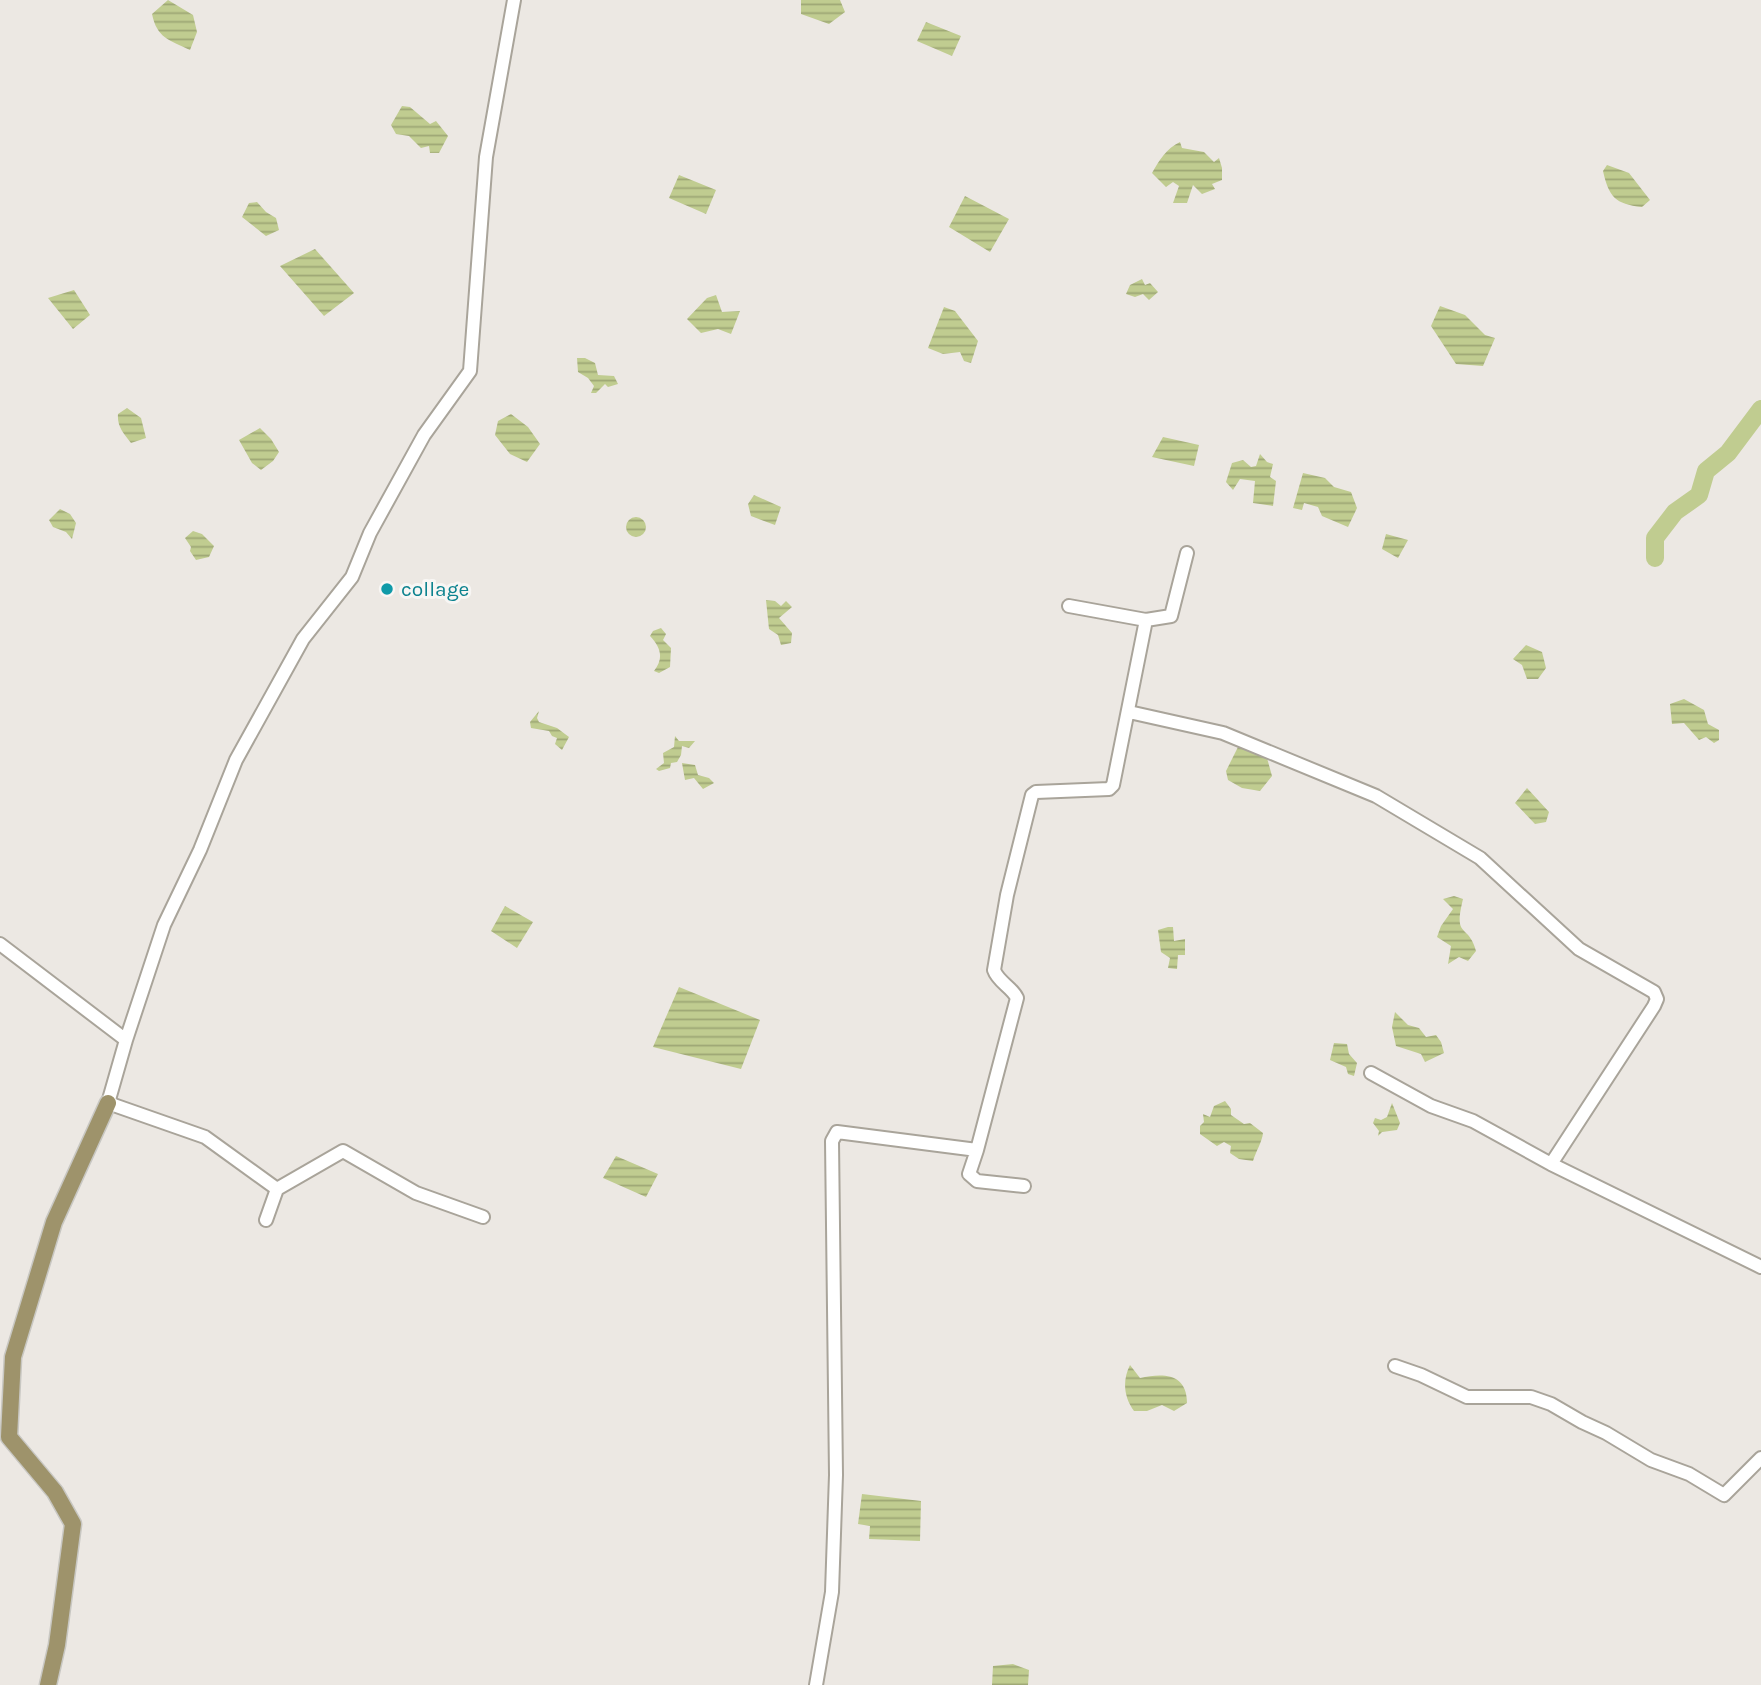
<svg xmlns="http://www.w3.org/2000/svg" width="1761" height="1685" font-family="Karla,sans-serif">
	<defs>
		<pattern id="water-rules" width="6" height="5" patternUnits="userSpaceOnUse" patternTransform="scale(1.75)"><rect width="6" height="5" fill="#c0cc90"/><path d="M0 2.5h6" fill="none" stroke="#9da675"/></pattern>
	</defs>
	<rect width="100%" height="100%" fill="#ece8e3"/>
	<path fill="url(#water-rules)" d="M 168,0 L 193,15 L 197,32 L 190,50 C 169,40 157,38 152,14 Z
		M 801,0 L 840,0 L 845,12 L 829,24 L 801,14 Z
		M 926,22 L 961,36 L 952,56 L 917,41 Z
		M 402,106 L 410,107 L 430,124 L 436,121 L 448,136 L 439,153 L 430,153 L 429,146 L 421,148 L 409,136 L 396,134 L 391,125 Z
		M 1180,142 L 1182,148 L 1204,152 L 1214,162 L 1219,158 L 1222,168 L 1222,180 L 1212,184 L 1215,189 L 1202,194 L 1193,185 L 1187,203 L 1173,203 L 1179,186 L 1173,182 L 1166,187 L 1152,173 C 1160,159 1166,149 1180,142 Z
		M 1607,165 L 1629,173 L 1650,200 L 1642,207 C 1615,204 1609,197 1603,171 Z
		M 679,175 L 716,190 L 706,214 L 669,198 Z
		M 965,196 L 1009,219 L 990,252 L 949,227 Z
		M 257,202 L 266,212 L 276,218 L 279,230 L 266,236 L 242,217 L 249,203 Z
		M 315,249 L 354,293 L 324,316 L 280,266 Z
		M 1142,279 L 1145,285 L 1150,283 L 1158,292 L 1149,300 L 1143,294 L 1135,297 L 1126,294 L 1130,285 Z
		M 74,290 L 90,315 L 73,329 L 48,298 Z
		M 716,295 L 722,312 L 740,311 L 731,334 L 718,329 L 701,333 L 687,319 L 707,298 Z
		M 1440,306 L 1465,315 L 1485,335 L 1495,338 L 1483,366 L 1456,364 L 1431,326 Z
		M 944,307 L 955,311 L 978,341 L 971,363 L 964,361 L 960,352 L 943,354 L 928,348 Z
		M 577,358 L 585,358 L 595,363 L 598,375 L 614,376 L 618,384 L 608,387 L 605,384 L 596,393 L 591,393 L 594,386 L 588,378 L 578,372 Z
		M 127,408 L 141,418 L 146,438 L 131,443 C 123,433 117,426 118,414 Z
		M 511,414 L 528,427 L 540,444 L 527,462 L 510,454 L 495,435 L 498,421 Z
		M 260,428 L 271,439 L 279,452 L 273,461 L 261,470 L 252,463 L 239,440 Z
		M 1163,437 L 1199,445 L 1194,466 L 1152,457 Z
		M 1260,454 L 1267,462 L 1273,464 L 1270,477 L 1276,481 L 1273,506 L 1253,503 L 1255,481 L 1240,479 L 1233,490 L 1226,482 L 1232,463 L 1243,460 L 1251,467 L 1256,466 Z
		M 1303,473 L 1325,478 L 1334,487 L 1351,492 L 1357,508 L 1348,527 L 1322,516 L 1318,507 L 1304,503 L 1302,510 L 1293,508 Z
		M 754,495 L 781,507 L 775,525 L 751,516 L 748,504 Z
		M 60,509 L 70,514 L 76,523 L 72,539 L 66,532 L 53,527 L 49,520 Z
		M626 527a10 10 0 1 1 20 0a10 10 0 1 1-20 0Z
		M 193,531 L 202,534 L 214,546 L 209,557 L 196,560 L 190,551 L 191,547 L 185,538 Z
		M 1386,534 L 1408,540 L 1398,558 L 1382,549 Z
		M 766,600 L 775,601 L 781,606 L 786,601 L 792,607 L 779,618 L 792,633 L 791,643 L 781,645 L 778,635 L 769,629 Z
		M 661,628 L 666,634 L 663,640 L 671,648 L 670,667 L 659,673 L 654,671 C 664,658 661,648 650,636 L 653,631 Z
		M 1526,645 L 1542,652 L 1546,668 L 1538,679 L 1527,679 L 1522,665 L 1513,659 Z
		M 1684,699 L 1704,710 L 1708,724 L 1719,730 L 1719,740 L 1714,743 L 1706,737 L 1699,740 L 1684,723 L 1672,724 L 1670,704 Z
		M 539,711 L 537,718 L 539,722 L 557,728 L 569,737 L 562,750 L 555,744 L 557,738 L 552,736 L 549,731 L 531,728 L 530,722 Z
		M 675,736 L 679,741 L 695,741 L 689,748 L 682,746 L 681,755 L 677,762 L 671,763 L 670,768 L 659,771 L 656,769 L 664,763 L 663,753 L 674,747 Z
		M 1238,747 L 1267,758 L 1272,776 L 1260,791 L 1242,788 L 1228,780 L 1226,771 Z
		M 682,763 L 695,765 L 698,775 L 709,778 L 714,783 L 703,789 L 694,778 L 685,780 Z
		M 1527,788 L 1549,812 L 1546,822 L 1535,824 L 1515,803 Z
		M 1454,896 L 1463,899 C 1453,940 1468,922 1476,951 L 1468,961 L 1459,957 L 1448,964 L 1451,946 L 1437,937 L 1441,926 L 1453,909 L 1443,899 Z
		M 505,906 L 533,922 L 517,948 L 491,931 Z
		M 1168,927 L 1173,927 L 1174,941 L 1185,939 L 1185,955 L 1178,955 L 1177,969 L 1168,968 L 1170,958 L 1161,952 L 1158,930 Z
		M 679,987 L 760,1020 L 741,1069 L 653,1047 Z
		M 1395,1012 L 1408,1025 L 1419,1028 L 1426,1037 L 1436,1035 L 1441,1042 L 1444,1053 L 1425,1062 L 1421,1054 L 1396,1046 L 1392,1027 Z
		M 1334,1043 L 1347,1044 L 1349,1054 L 1357,1063 L 1354,1076 L 1348,1074 L 1346,1067 L 1330,1060 Z
		M 1225,1101 L 1231,1109 L 1231,1115 L 1244,1124 L 1250,1123 L 1263,1133 C 1262,1142 1256,1151 1253,1161 L 1239,1159 L 1230,1153 L 1231,1146 L 1224,1142 L 1217,1146 L 1200,1134 L 1200,1126 L 1204,1122 L 1203,1114 L 1210,1117 L 1214,1106 Z
		M 1392,1103 L 1400,1123 L 1397,1130 L 1382,1132 L 1378,1136 L 1379,1131 L 1373,1123 L 1375,1118 L 1381,1120 L 1387,1117 Z
		M 616,1156 L 658,1174 L 646,1197 L 603,1178 Z
		M 1130,1365 L 1140,1378 C 1163,1373 1187,1373 1187,1403 L 1174,1411 L 1162,1405 L 1147,1411 L 1134,1411 C 1124,1397 1122,1381 1130,1365 Z
		M 862,1494 L 921,1501 L 920,1541 L 869,1539 L 870,1526 L 858,1524 Z
		M 1013,1664 L 1029,1670 L 1028,1685 L 992,1685 L 993,1666 Z"/>
	<g fill="none" stroke-linecap="round" stroke-linejoin="round">
		<path stroke="#c0cc90" stroke-width="18" d="M 1655,558 L 1655,538 L 1675,512 L 1699,495 L 1706,471 L 1728,453 L 1761,409"/>
		<defs>
			<path id="minor" d="M 1069,606 L 1146,620 L 1171,616 L 1187,553
				M 1129,712 L 1223,733 L 1376,796 L 1480,858 L 1579,949 L 1654,992 L 1657,999 L 1654,1006 L 1551,1164 L 1473,1121 L 1431,1106 L 1371,1073
				M 0,944 L 126,1040 L 108,1103 L 205,1137 L 277,1189 L 343,1151 L 416,1193 L 483,1217
				M 126,1040 L 164,925 L 200,850 L 236,760 L 303,639 L 352,577 L 370,533 L 424,435 L 470,371 L 486,157 L 514,0
				M 977,1150 L 969,1174 L 977,1181 L 1024,1186
				M 1551,1164 L 1761,1267
				M 266,1220 L 277,1189
				M 1395,1366 L 1421,1375 L 1467,1397 L 1531,1397 L 1551,1404 L 1582,1422 L 1606,1433 L 1651,1460 L 1689,1474 L 1724,1495 L 1761,1458
				M 816,1685 L 832,1592 L 836,1475 L 832,1141 L 837,1132 L 977,1150 L 1017,998 C 1012,987 998,982 994,970 L 1007,895 L 1032,795 L 1036,792 L 1109,789 L 1113,785 L 1146,620"/>
			<path id="major" d="M 48,1685 L 57,1645 L 73,1524 L 55,1492 L 9,1437 L 13,1357 L 54,1222 L 108,1103"/>
		</defs>
		<use href="#minor" stroke="#a9a49a" stroke-width="16"/>
		<use href="#major" stroke="#c8c7c2" stroke-width="19"/>
		<use href="#minor" stroke="#fff" stroke-width="12"/>
		<use href="#major" stroke="#9e936b" stroke-width="16"/>
	</g>
	<circle fill="#0f9aa8" stroke="#f8f6f4" stroke-width="2.5" cx="387" cy="589" r="7"/>
	<g text-anchor="middle" stroke-width="6" stroke-linejoin="round" paint-order="stroke">
		<g font-size="21" fill="#0d838f" stroke="#f8f6f4" text-anchor="start">
			<text x="401" y="596">collage</text>
		</g>
	</g>
</svg>
